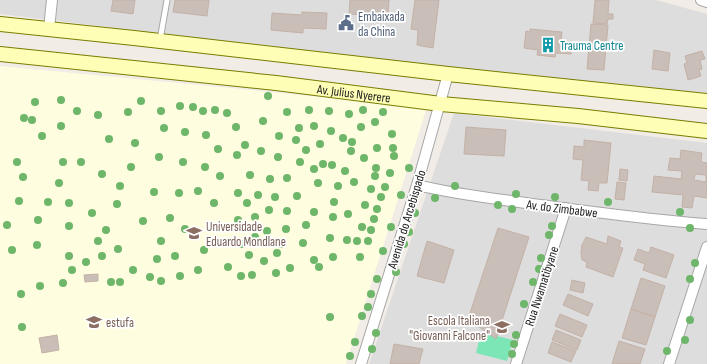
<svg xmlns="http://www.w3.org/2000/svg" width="707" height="364" font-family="'Sofia Sans Condensed',sans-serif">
	<rect width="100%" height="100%" fill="#f1ece5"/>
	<path fill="#dedddd" d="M 0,0 L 656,0 L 707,14 L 707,96 L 474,71 L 0,14 Z
		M 454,113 L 707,143 L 707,364 L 369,364 Z"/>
	<path fill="#fffde0" d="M 0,66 L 427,107 L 346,364 L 0,364 Z"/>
	<path fill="#7de6b7" d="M 481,332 L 513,340 L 507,361 L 476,353 Z"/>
	<path fill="#c9beb8" stroke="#c4b1a6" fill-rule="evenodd" d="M 113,0 L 135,0 L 133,14 L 111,11 Z
		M 175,0 L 209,0 L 207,16 L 173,12 Z
		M 350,0 L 389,0 L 388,16 L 349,14 Z
		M 415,0 L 439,0 L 433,48 L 417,45 L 418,30 L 411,29 Z
		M 595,0 L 609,0 L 608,14 L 613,14 L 613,19 L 608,19 L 607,24 L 593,23 Z
		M 302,12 L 327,13 L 326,29 L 303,28 L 303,33 L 271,30 L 272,13 L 302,15 Z
		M 591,24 L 608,25 L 604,70 L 587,69 Z
		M 530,29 L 562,32 L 561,41 L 572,42 L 571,54 L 556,53 L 555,57 L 537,55 L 538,50 L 524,48 L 526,31 L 530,32 Z
		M 654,50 L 670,53 L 668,71 L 652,69 Z
		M 702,51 L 705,59 L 700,60 L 702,69 L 699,70 L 701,76 L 688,80 L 684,64 L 687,63 L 685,56 Z
		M 466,127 L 506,130 L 504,156 L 464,154 Z
		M 584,140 L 611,143 L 607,183 L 599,183 L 598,191 L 588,190 L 589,181 L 581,180 L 583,160 L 573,159 L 574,146 L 584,147 Z
		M 681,150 L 702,153 L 701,162 L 707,163 L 707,198 L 694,196 L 692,208 L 682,207 L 683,195 L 652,192 L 654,176 L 681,179 L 682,171 L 668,170 L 670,158 L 680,159 ZM 695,174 L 706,175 L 706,182 L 694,180 Z
		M 620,169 L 628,170 L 627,181 L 619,180 Z
		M 617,182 L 626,183 L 624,200 L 615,199 Z
		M 498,228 L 529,237 L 496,339 L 468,319 Z
		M 608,236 L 621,241 L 619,247 L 623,248 L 613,277 L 586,267 L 587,262 L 582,260 L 581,253 L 582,245 L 586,237 L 607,244 Z
		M 427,241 L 454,250 L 444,283 L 417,276 Z
		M 651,247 L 674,255 L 666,278 L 643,270 L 645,264 L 634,260 L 638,249 L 649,253 Z
		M 98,274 L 98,281 L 85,282 L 84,275 Z
		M 641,278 L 665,286 L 655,317 L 631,309 Z
		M 572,280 L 585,283 L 583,293 L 570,290 Z
		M 568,294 L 593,304 L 588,316 L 563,305 Z
		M 631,309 L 655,317 L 646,345 L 622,338 Z
		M 560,314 L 587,325 L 582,337 L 555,326 Z
		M 556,330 L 581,340 L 577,350 L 552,340 Z
		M 57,335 L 59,350 L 42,353 L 39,338 Z
		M 619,341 L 645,349 L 640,364 L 612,364 Z
		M 552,342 L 576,351 L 571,362 L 548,353 Z
		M 394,344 L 423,349 L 419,364 L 390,364 Z"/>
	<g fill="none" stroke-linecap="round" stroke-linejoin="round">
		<defs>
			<path id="service" d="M 160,40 L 167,0"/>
			<path id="minor" d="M 701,0 L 707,2
				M 49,29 L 52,0
				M 417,185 C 458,195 499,199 540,205 C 596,212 651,220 707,224
				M 361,364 L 417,185 L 448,74
				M 516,364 L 566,208
				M 669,364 L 707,247"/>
			<g id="secondary">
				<path d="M 0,24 L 134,38 L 448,74 L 707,101"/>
				<path id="s1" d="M 0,54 L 276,83 L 441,104 L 578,116 L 707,131"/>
			</g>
		</defs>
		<use href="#service" stroke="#a7a7a7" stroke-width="7"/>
		<use href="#minor" stroke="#a7a7a7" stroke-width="12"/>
		<use href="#secondary" stroke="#787d00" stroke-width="16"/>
		<use href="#service" stroke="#fff" stroke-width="5"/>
		<use href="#minor" stroke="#fff" stroke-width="10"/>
		<use href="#secondary" stroke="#fffeb6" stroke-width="14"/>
	</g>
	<g fill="#6eb66a">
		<circle cx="268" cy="96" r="4"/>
		<circle cx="61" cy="100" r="4"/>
		<circle cx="141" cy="101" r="4"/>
		<circle cx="35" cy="102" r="4"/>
		<circle cx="180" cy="106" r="4"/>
		<circle cx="193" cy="107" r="4"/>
		<circle cx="215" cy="110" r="4"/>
		<circle cx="309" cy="110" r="4"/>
		<circle cx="363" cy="110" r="4"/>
		<circle cx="77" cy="111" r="4"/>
		<circle cx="161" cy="111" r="4"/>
		<circle cx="203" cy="111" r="4"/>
		<circle cx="329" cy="111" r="4"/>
		<circle cx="128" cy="112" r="4"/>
		<circle cx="287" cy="112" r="4"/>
		<circle cx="383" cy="112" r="4"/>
		<circle cx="227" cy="113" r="4"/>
		<circle cx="349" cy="114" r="4"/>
		<circle cx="98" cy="115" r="4"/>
		<circle cx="24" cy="118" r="4"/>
		<circle cx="32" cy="120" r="4"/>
		<circle cx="263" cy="121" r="4"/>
		<circle cx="375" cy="122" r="4"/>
		<circle cx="61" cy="126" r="4"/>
		<circle cx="314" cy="126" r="4"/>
		<circle cx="236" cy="127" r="4"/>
		<circle cx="361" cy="127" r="4"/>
		<circle cx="164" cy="128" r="4"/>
		<circle cx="299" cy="128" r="4"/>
		<circle cx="331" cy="131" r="4"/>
		<circle cx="185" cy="132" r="4"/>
		<circle cx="392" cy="134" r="4"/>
		<circle cx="206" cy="135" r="4"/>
		<circle cx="42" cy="136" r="4"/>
		<circle cx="279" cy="136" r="4"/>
		<circle cx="343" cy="138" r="4"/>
		<circle cx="109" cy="139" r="4"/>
		<circle cx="296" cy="140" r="4"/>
		<circle cx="352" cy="142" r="4"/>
		<circle cx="135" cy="143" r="4"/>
		<circle cx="320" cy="144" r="4"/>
		<circle cx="245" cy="145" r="4"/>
		<circle cx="377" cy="148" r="4"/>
		<circle cx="393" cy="148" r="4"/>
		<circle cx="218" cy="149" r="4"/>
		<circle cx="306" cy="150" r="4"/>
		<circle cx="261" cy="151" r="4"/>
		<circle cx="351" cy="151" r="4"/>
		<circle cx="237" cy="155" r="4"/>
		<circle cx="394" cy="156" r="4"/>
		<circle cx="159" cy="157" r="4"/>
		<circle cx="278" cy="157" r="4"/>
		<circle cx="364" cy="158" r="4"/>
		<circle cx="17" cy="162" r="4"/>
		<circle cx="63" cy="162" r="4"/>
		<circle cx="81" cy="162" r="4"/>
		<circle cx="183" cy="162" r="4"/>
		<circle cx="300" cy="162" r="4"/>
		<circle cx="323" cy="164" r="4"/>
		<circle cx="332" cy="165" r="4"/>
		<circle cx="131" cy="167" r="4"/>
		<circle cx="205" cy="167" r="4"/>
		<circle cx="376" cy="168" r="4"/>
		<circle cx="409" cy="168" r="4"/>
		<circle cx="314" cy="169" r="4"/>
		<circle cx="345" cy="171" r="4"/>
		<circle cx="390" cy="173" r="4"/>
		<circle cx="102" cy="174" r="4"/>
		<circle cx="250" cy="175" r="4"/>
		<circle cx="220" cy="176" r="4"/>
		<circle cx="375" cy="176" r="4"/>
		<circle cx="23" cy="177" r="4"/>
		<circle cx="287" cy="178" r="4"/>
		<circle cx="270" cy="179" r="4"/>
		<circle cx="354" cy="182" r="4"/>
		<circle cx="59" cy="183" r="4"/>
		<circle cx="318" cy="183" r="4"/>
		<circle cx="120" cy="186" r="4"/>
		<circle cx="338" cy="186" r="4"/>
		<circle cx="455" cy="186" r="4"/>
		<circle cx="385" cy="187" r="4"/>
		<circle cx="371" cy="189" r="4"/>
		<circle cx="198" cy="191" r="4"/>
		<circle cx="154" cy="192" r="4"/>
		<circle cx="179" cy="193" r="4"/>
		<circle cx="238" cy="193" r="4"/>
		<circle cx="516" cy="194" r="4"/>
		<circle cx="258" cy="195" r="4"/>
		<circle cx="401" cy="195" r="4"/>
		<circle cx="297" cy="196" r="4"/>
		<circle cx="275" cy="197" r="4"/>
		<circle cx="381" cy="197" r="4"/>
		<circle cx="555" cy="197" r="4"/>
		<circle cx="435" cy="198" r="4"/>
		<circle cx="19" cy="201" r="4"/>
		<circle cx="48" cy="202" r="4"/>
		<circle cx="334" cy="202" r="4"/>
		<circle cx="608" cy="202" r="4"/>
		<circle cx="69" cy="203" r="4"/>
		<circle cx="214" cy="203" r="4"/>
		<circle cx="247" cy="203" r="4"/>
		<circle cx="117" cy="204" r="4"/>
		<circle cx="365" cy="205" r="4"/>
		<circle cx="498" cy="205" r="4"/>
		<circle cx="377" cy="209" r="4"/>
		<circle cx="512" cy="209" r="4"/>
		<circle cx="269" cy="210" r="4"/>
		<circle cx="287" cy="211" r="4"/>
		<circle cx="314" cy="212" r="4"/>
		<circle cx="680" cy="212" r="4"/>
		<circle cx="92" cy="213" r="4"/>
		<circle cx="415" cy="213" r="4"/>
		<circle cx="348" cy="214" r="4"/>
		<circle cx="255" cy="217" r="4"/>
		<circle cx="333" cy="217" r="4"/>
		<circle cx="170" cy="218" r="4"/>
		<circle cx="374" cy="219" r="4"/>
		<circle cx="38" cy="220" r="4"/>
		<circle cx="238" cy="220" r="4"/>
		<circle cx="143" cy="221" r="4"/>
		<circle cx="7" cy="225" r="4"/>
		<circle cx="306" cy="225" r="4"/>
		<circle cx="69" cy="226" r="4"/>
		<circle cx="552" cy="226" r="4"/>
		<circle cx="216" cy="227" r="4"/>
		<circle cx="362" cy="227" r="4"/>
		<circle cx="391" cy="227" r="4"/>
		<circle cx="690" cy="228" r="4"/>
		<circle cx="185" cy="229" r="4"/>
		<circle cx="286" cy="229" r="4"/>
		<circle cx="106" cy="230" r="4"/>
		<circle cx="371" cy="230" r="4"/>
		<circle cx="267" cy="231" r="4"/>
		<circle cx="409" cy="232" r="4"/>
		<circle cx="549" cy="235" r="4"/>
		<circle cx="255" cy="237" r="4"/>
		<circle cx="330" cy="238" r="4"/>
		<circle cx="347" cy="240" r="4"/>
		<circle cx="98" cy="241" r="4"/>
		<circle cx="161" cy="241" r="4"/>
		<circle cx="357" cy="241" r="4"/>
		<circle cx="368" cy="241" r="4"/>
		<circle cx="303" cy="243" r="4"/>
		<circle cx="242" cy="244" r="4"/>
		<circle cx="281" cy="244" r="4"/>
		<circle cx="404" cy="244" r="4"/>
		<circle cx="37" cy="245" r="4"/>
		<circle cx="118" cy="249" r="4"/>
		<circle cx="12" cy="250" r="4"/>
		<circle cx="204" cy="250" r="4"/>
		<circle cx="383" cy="251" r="4"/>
		<circle cx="277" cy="253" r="4"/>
		<circle cx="249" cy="255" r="4"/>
		<circle cx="69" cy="256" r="4"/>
		<circle cx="102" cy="256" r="4"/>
		<circle cx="175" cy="256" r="4"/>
		<circle cx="333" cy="257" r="4"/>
		<circle cx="360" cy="257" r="4"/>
		<circle cx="541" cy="258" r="4"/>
		<circle cx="157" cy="259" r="4"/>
		<circle cx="314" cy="260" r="4"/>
		<circle cx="264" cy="261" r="4"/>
		<circle cx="86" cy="262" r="4"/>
		<circle cx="695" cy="263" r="4"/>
		<circle cx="228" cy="267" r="4"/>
		<circle cx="319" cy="267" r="4"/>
		<circle cx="290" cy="268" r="4"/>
		<circle cx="539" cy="269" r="4"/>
		<circle cx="72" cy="270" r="4"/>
		<circle cx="133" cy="270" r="4"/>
		<circle cx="198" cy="270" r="4"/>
		<circle cx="396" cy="272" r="4"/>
		<circle cx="276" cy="273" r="4"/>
		<circle cx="252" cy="275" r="4"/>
		<circle cx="180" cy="276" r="4"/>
		<circle cx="241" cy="276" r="4"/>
		<circle cx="150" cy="277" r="4"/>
		<circle cx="377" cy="279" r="4"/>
		<circle cx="690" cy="279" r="4"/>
		<circle cx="161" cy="281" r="4"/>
		<circle cx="111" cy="282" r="4"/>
		<circle cx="120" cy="282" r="4"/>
		<circle cx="533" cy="282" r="4"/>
		<circle cx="63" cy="283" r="4"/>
		<circle cx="40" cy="286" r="4"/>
		<circle cx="21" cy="294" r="4"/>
		<circle cx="371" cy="294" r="4"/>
		<circle cx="524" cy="304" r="4"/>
		<circle cx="368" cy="307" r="4"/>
		<circle cx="362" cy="316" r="4"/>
		<circle cx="330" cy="317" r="4"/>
		<circle cx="690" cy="320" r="4"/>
		<circle cx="22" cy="327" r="4"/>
		<circle cx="376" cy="333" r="4"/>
		<circle cx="516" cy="335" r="4"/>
		<circle cx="685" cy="340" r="4"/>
		<circle cx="355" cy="342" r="4"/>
		<circle cx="514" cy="344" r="4"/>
		<circle cx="372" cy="349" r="4"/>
		<circle cx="667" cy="351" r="4"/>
		<circle cx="512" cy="354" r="4"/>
		<circle cx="350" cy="356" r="4"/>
	</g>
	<defs>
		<symbol id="civic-bare" viewBox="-9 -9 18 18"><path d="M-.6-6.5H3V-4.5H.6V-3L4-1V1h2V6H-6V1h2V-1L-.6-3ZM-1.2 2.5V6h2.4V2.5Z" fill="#5c6f8a" stroke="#fff" stroke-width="2.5" paint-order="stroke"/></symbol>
		<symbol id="building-bare" viewBox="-9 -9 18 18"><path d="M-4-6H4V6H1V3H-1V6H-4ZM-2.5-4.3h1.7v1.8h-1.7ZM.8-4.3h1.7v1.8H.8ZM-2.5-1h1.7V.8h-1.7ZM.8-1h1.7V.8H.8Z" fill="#0f9aa8" stroke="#fff" stroke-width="2.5" paint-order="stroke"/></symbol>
		<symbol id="university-bare" viewBox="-9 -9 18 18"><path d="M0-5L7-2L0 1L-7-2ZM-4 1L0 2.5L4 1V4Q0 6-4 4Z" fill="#8d6e63" stroke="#fff" stroke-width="2.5" paint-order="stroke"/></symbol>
		<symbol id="school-bare" viewBox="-9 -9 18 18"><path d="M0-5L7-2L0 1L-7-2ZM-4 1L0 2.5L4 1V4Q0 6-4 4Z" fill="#8d6e63" stroke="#fff" stroke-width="2.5" paint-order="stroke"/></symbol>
	</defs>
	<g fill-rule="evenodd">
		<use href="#civic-bare" x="335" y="12" width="22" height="22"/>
		<use href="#building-bare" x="537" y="34" width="22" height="22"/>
		<use href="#university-bare" x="183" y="222" width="22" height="22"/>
		<use href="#university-bare" x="83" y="311" width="22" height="22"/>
		<use href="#school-bare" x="491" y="316" width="22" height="22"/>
	</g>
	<g text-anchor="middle" stroke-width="3.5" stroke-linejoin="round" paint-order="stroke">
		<g font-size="13" fill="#4e5e75" stroke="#fff" text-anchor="start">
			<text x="358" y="21">Embaixada<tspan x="358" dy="15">da China</tspan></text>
		</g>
		<g font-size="13" fill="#0d838f" stroke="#fff" text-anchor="start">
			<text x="560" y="50">Trauma Centre</text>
		</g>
		<g font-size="13" fill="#202020" stroke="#fff">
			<text dy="5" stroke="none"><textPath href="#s1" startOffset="356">Av. Julius Nyerere</textPath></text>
			<text transform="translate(562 208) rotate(7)" y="5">Av. do Zimbabwe</text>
			<text transform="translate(406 219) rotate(-73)" y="5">Avenida do Arcebispado</text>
			<text transform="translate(541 286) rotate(-72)" y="5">Rua Nwamatibyane</text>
		</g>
		<g font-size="13" fill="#785e54" stroke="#fff" text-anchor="start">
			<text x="206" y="231">Universidade<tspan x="206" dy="15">Eduardo Mondlane</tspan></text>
			<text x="490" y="325" text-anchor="end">Escola Italiana<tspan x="490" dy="15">"Giovanni Falcone"</tspan></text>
			<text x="106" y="327">estufa</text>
		</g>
	</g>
</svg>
